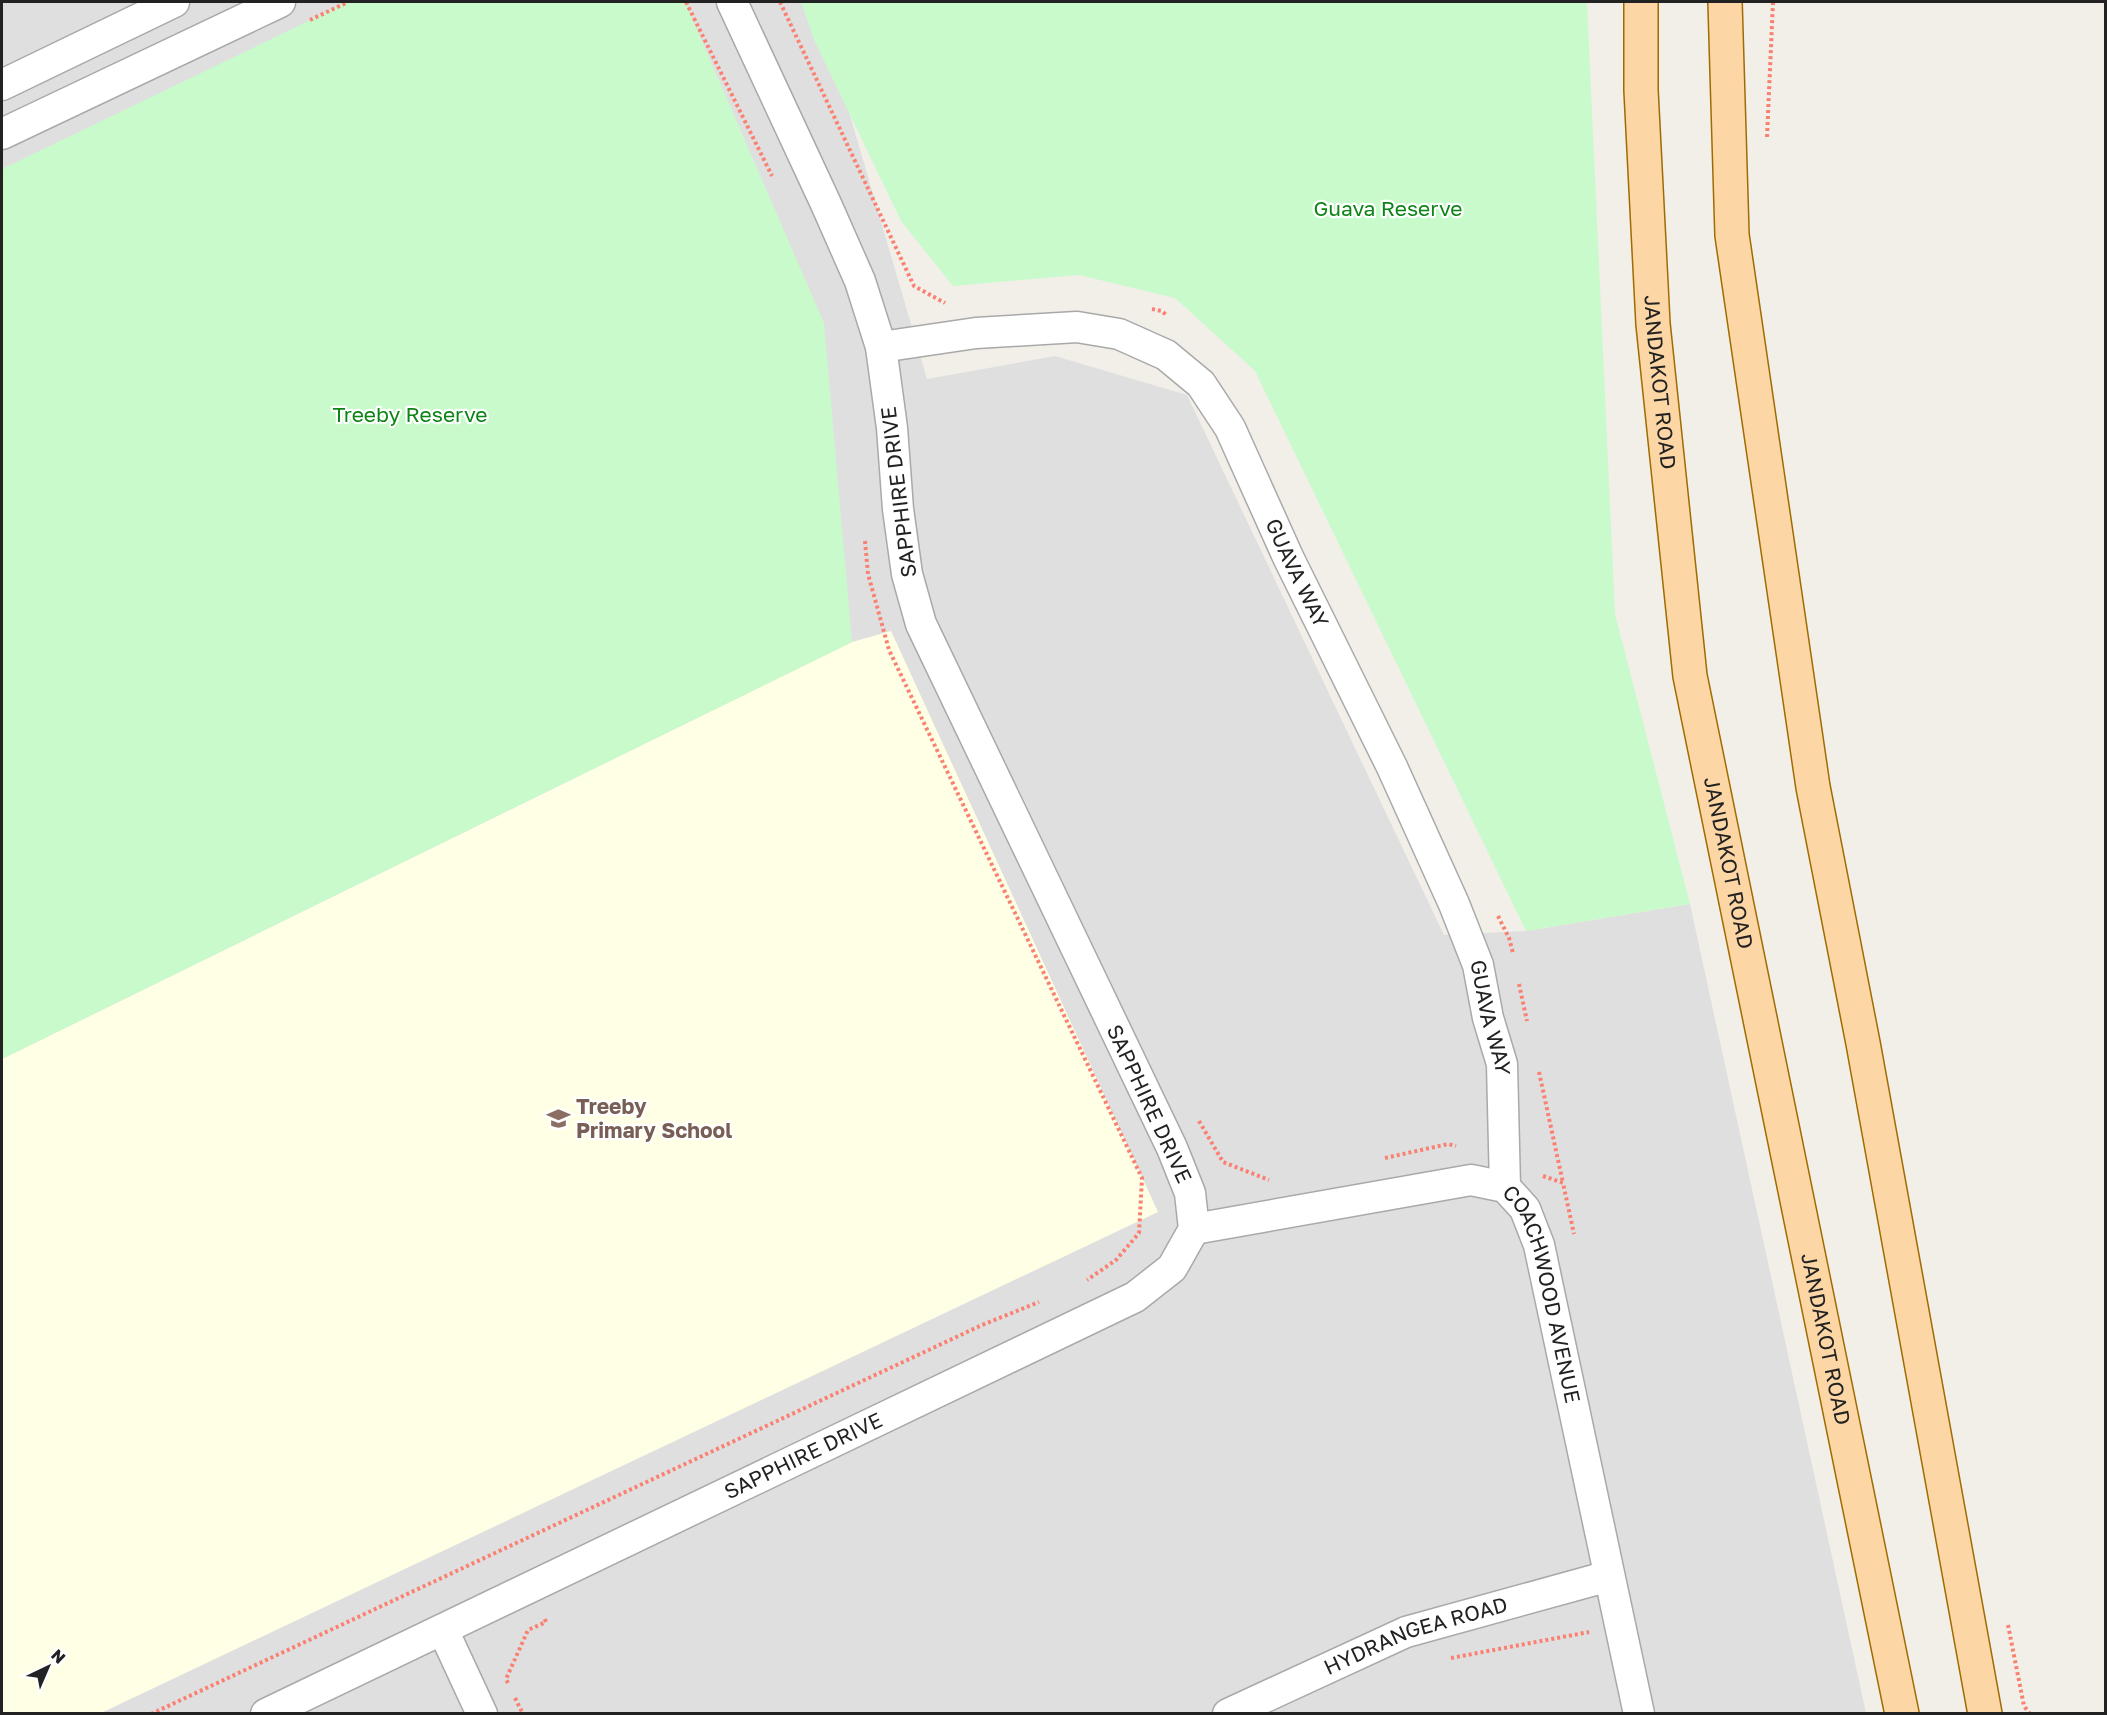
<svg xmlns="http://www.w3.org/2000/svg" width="2107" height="1715" font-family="'Golos Text',sans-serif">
	<rect width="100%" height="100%" fill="#f2efe9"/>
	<path fill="#e0dfdf" d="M 2,2 L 817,2 L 927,379 L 1055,356 L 1187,395 L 1444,935 L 1526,931 L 1690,904 L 1866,1713 L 2,1714 Z"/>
	<path fill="#ffffe5" d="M 891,631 L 1158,1212 L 101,1713 L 2,1714 L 2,1059 L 852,642 Z"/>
	<path fill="#c8facc" d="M 348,2 L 685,2 L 824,323 L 852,642 L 2,1059 L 2,169 Z
		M 801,2 L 1587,2 L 1615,614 L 1690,904 L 1526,931 L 1255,371 L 1175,298 L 1079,275 L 953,286 L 901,221 L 815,42 Z"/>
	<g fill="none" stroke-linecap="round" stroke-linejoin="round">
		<defs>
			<g id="street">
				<path d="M 2,85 L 174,2"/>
				<path d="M 2,134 L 280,2"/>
				<path id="s1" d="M 881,347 L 976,333 L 1077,327 L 1119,334 L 1166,355 L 1201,384 L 1230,428 L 1288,557 L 1392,767 L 1454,904 L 1478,965 L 1488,1018 L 1502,1064 L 1505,1187"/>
				<path id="s2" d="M 1194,1229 L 1471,1180 L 1505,1187 L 1525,1209 L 1539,1245 L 1639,1714"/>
				<path d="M 443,1630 L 482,1714"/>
				<path id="s3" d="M 266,1714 L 1135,1297 L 1172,1268 L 1194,1229 L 1190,1193 L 1172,1148 L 921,624 L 907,574 L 898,509 L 892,428 L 881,347 L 860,281 L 826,204 L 732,2"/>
				<path id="s4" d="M 1228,1714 L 1406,1632 L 1609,1576"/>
			</g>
			<g id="primary">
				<path id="s5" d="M 1641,2 L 1641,90 L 1653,324 L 1690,676 L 1902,1714"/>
				<path d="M 1725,2 L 1732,235 L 1813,787 L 1863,1043 L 1985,1714"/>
			</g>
		</defs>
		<use href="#street" stroke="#a9a9a9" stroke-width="33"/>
		<use href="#primary" stroke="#a06b00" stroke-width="36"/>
		<path stroke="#fa8072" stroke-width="4" stroke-dasharray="3 3" stroke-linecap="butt" d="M 686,2 L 772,176
			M 780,2 L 914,286 L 945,303
			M 310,20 L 348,2
			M 1767,137 L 1773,2
			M 1152,309 L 1162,311 L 1167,316
			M 865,541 L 868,574 L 889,650 L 1142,1178 L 1139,1233 L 1116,1260 L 1087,1280
			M 1498,916 L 1509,938 L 1513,953
			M 1519,984 L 1527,1021
			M 1539,1072 L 1563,1183
			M 1199,1121 L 1223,1162 L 1269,1180
			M 1385,1158 L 1448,1144 L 1456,1146
			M 1543,1176 L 1563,1183 L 1574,1234
			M 2008,1625 L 2024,1706 L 2030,1714
			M 1451,1658 L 1589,1632
			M 508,1683 L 506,1679 L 528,1630 L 546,1622 L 544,1617
			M 515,1698 L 523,1714
			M 151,1714 L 982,1325 L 1039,1302"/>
		<use href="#street" stroke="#fff" stroke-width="30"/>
		<use href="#primary" stroke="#fcd6a4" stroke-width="33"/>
	</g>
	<defs>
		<symbol id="school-bare" viewBox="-9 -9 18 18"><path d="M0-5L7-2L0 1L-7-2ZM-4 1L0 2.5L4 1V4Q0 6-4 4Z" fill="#8d6e63" stroke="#fff" stroke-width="2.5" paint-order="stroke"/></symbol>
	</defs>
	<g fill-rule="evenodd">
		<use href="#school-bare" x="542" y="1102" width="33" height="33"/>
	</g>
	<g text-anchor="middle" stroke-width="4.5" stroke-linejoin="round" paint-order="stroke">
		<g font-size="21" fill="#0c8416" stroke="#fff">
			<text x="1388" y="216">Guava Reserve</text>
			<text x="410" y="422">Treeby Reserve</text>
		</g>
		<g font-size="21" fill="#222" stroke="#fff">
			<text dy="7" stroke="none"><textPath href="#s5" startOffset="381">JANDAKOT ROAD</textPath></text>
			<text transform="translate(899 492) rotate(-97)" y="7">SAPPHIRE DRIVE</text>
			<text dy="7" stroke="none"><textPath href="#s1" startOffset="549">GUAVA WAY</textPath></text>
			<text dy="7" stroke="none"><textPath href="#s5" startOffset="867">JANDAKOT ROAD</textPath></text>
			<text dy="7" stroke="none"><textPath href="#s1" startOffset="1035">GUAVA WAY</textPath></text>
			<text transform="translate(1149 1104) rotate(65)" y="7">SAPPHIRE DRIVE</text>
			<text dy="7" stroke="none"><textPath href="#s2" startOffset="432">COACHWOOD AVENUE</textPath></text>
			<text dy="7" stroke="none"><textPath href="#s5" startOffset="1353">JANDAKOT ROAD</textPath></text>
			<text dy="7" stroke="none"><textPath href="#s3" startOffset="596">SAPPHIRE DRIVE</textPath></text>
			<text dy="7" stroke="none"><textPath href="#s4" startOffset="204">HYDRANGEA ROAD</textPath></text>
		</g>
		<g font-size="21" font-weight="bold" fill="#785e54" stroke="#fff" text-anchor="start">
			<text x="576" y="1114">Treeby<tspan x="576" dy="24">Primary School</tspan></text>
		</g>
	</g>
	<rect width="2107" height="1715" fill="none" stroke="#222222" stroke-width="6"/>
	<g transform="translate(48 1667) rotate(44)" stroke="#ffffff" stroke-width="4.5" paint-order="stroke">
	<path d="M0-4.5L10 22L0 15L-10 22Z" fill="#222222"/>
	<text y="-9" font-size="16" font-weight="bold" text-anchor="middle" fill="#222222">N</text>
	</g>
</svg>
